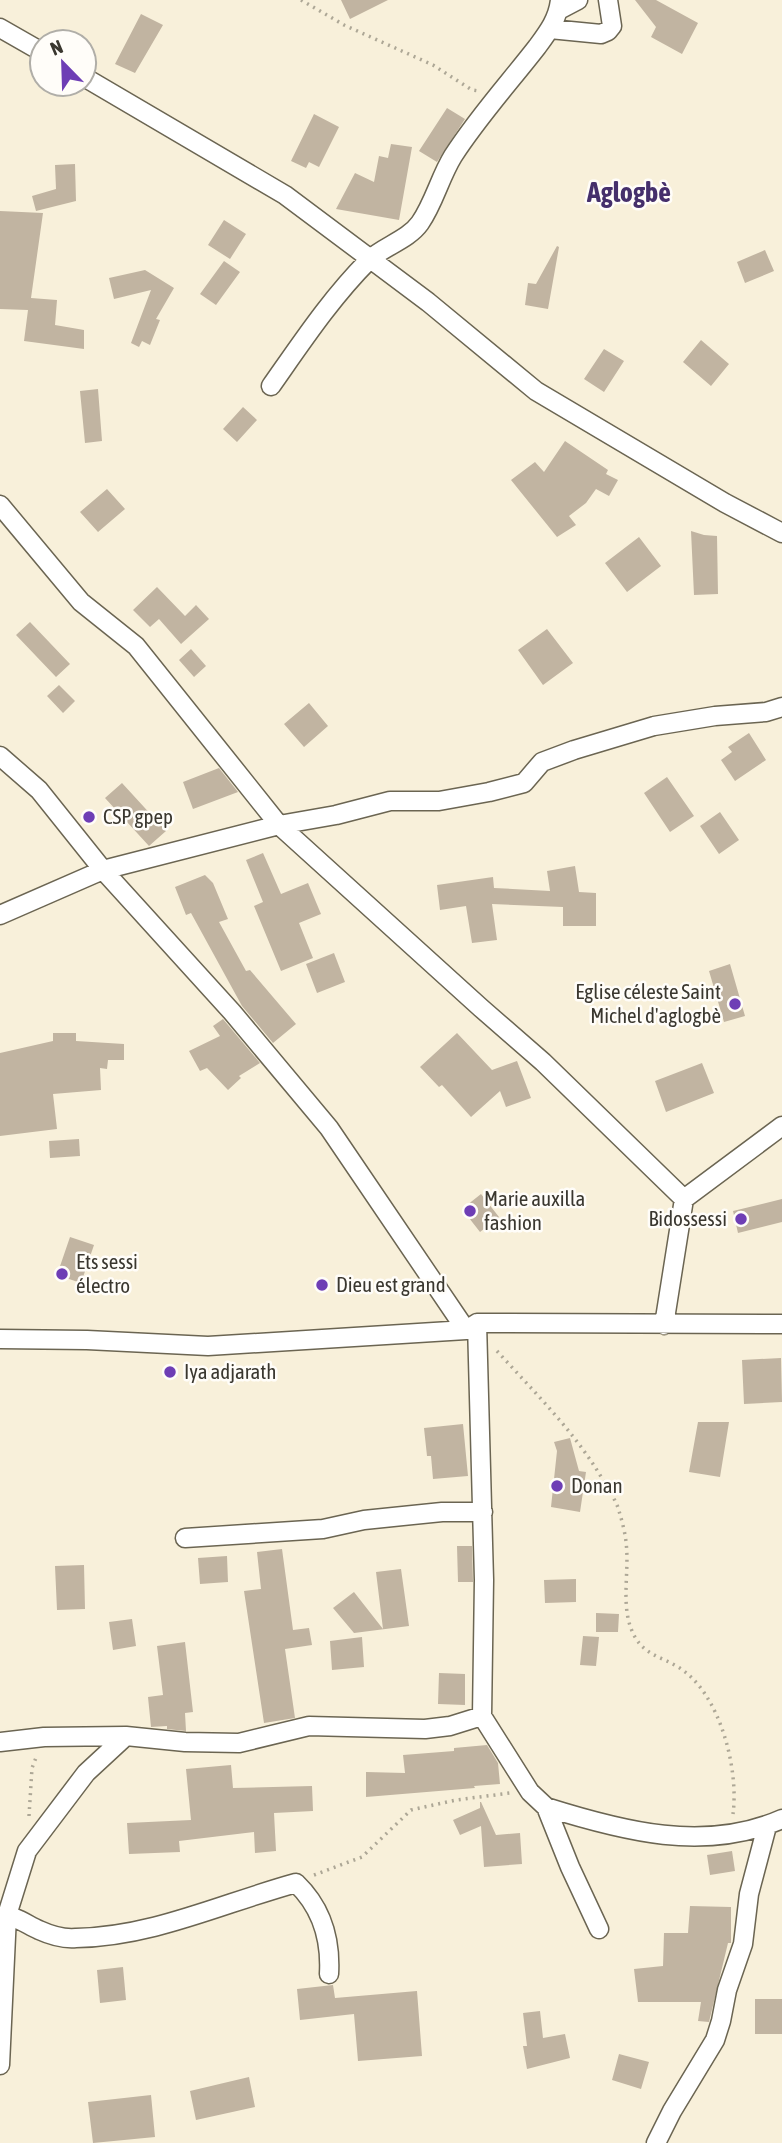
<svg xmlns="http://www.w3.org/2000/svg" width="782" height="2143" font-family="'Asap Condensed',sans-serif">
	<rect width="100%" height="100%" fill="#f8f0da"/>
	<path fill="#c1b4a1" d="M 341,0 L 388,0 L 350,19 Z
		M 635,0 L 656,0 L 698,23 L 682,54 L 651,37 L 656,27 Z
		M 141,14 L 163,25 L 135,73 L 115,64 Z
		M 447,108 L 465,119 L 437,162 L 419,151 Z
		M 314,114 L 339,127 L 319,167 L 309,162 L 306,168 L 291,161 Z
		M 391,144 L 412,147 L 399,220 L 336,209 L 355,173 L 374,182 L 379,156 L 388,158 Z
		M 75,164 L 76,201 L 36,211 L 32,196 L 56,189 L 55,165 Z
		M 0,211 L 43,213 L 31,298 L 57,300 L 55,325 L 84,330 L 84,349 L 24,341 L 28,310 L 0,309 Z
		M 224,220 L 246,234 L 230,259 L 208,245 Z
		M 557,246 L 559,247 L 548,309 L 525,305 L 528,283 L 536,284 Z
		M 765,250 L 774,271 L 745,283 L 737,262 Z
		M 224,261 L 240,272 L 216,305 L 200,294 Z
		M 145,270 L 174,288 L 156,319 L 160,320 L 150,345 L 142,341 L 139,347 L 131,343 L 151,290 L 114,299 L 109,278 Z
		M 701,340 L 729,364 L 711,386 L 683,362 Z
		M 604,349 L 624,361 L 604,392 L 584,379 Z
		M 98,389 L 102,441 L 85,443 L 80,391 Z
		M 243,407 L 257,420 L 237,442 L 223,429 Z
		M 565,441 L 608,470 L 606,474 L 618,480 L 609,496 L 596,489 L 586,503 L 569,516 L 576,525 L 557,537 L 511,480 L 535,462 L 544,472 Z
		M 107,489 L 125,509 L 98,532 L 80,512 Z
		M 691,531 L 704,535 L 717,536 L 718,594 L 694,595 Z
		M 639,537 L 661,566 L 627,592 L 605,563 Z
		M 157,587 L 185,616 L 196,605 L 209,619 L 181,644 L 159,619 L 150,627 L 133,610 Z
		M 30,622 L 70,664 L 56,677 L 16,635 Z
		M 547,629 L 573,663 L 543,685 L 518,650 Z
		M 191,649 L 206,666 L 194,677 L 179,660 Z
		M 59,685 L 75,701 L 63,713 L 47,696 Z
		M 309,703 L 328,726 L 304,747 L 284,724 Z
		M 749,733 L 766,760 L 735,781 L 721,760 L 732,752 L 728,747 Z
		M 219,768 L 238,792 L 193,809 L 183,782 Z
		M 667,777 L 694,816 L 670,832 L 644,793 Z
		M 122,783 L 166,831 L 149,846 L 105,798 Z
		M 720,812 L 739,840 L 719,854 L 700,826 Z
		M 263,853 L 281,894 L 308,883 L 321,914 L 299,923 L 313,958 L 281,971 L 254,906 L 263,902 L 246,860 Z
		M 575,866 L 579,892 L 596,893 L 596,926 L 563,926 L 563,907 L 492,904 L 497,940 L 472,943 L 466,906 L 440,910 L 437,885 L 493,877 L 494,888 L 550,891 L 547,871 Z
		M 205,875 L 213,883 L 228,919 L 219,922 L 246,971 L 250,970 L 296,1024 L 273,1043 L 242,1006 L 191,913 L 186,915 L 175,887 Z
		M 334,953 L 345,982 L 317,993 L 306,964 Z
		M 730,964 L 745,1016 L 724,1022 L 709,971 Z
		M 223,1019 L 260,1063 L 239,1076 L 241,1078 L 228,1090 L 207,1068 L 200,1071 L 189,1051 L 220,1036 L 213,1026 Z
		M 53,1033 L 76,1033 L 76,1041 L 124,1044 L 124,1060 L 108,1060 L 107,1069 L 100,1068 L 101,1090 L 53,1094 L 57,1129 L 0,1136 L 0,1053 L 53,1041 Z
		M 457,1033 L 492,1070 L 517,1061 L 531,1098 L 506,1107 L 500,1091 L 471,1117 L 442,1085 L 439,1087 L 420,1067 Z
		M 702,1063 L 714,1093 L 666,1112 L 655,1081 Z
		M 79,1139 L 80,1156 L 50,1158 L 49,1141 Z
		M 481,1194 L 499,1217 L 480,1232 L 462,1209 Z
		M 782,1199 L 782,1222 L 738,1233 L 733,1211 Z
		M 70,1237 L 94,1245 L 81,1283 L 57,1275 Z
		M 781,1358 L 782,1402 L 744,1404 L 742,1360 Z
		M 698,1422 L 729,1422 L 720,1477 L 689,1472 Z
		M 463,1424 L 468,1476 L 433,1479 L 431,1456 L 427,1456 L 424,1428 Z
		M 570,1438 L 579,1471 L 586,1472 L 580,1512 L 551,1507 L 557,1451 L 554,1442 Z
		M 457,1546 L 472,1546 L 473,1582 L 458,1582 Z
		M 282,1549 L 293,1630 L 309,1628 L 312,1645 L 285,1649 L 295,1718 L 264,1723 L 244,1591 L 261,1589 L 257,1552 Z
		M 227,1556 L 228,1582 L 200,1584 L 198,1558 Z
		M 84,1565 L 85,1609 L 57,1610 L 55,1566 Z
		M 401,1569 L 409,1626 L 354,1633 L 333,1608 L 354,1592 L 383,1629 L 376,1572 Z
		M 576,1579 L 576,1602 L 545,1603 L 544,1580 Z
		M 596,1613 L 619,1614 L 618,1632 L 596,1632 Z
		M 132,1619 L 136,1646 L 113,1650 L 109,1622 Z
		M 583,1636 L 599,1637 L 596,1666 L 580,1665 Z
		M 362,1637 L 364,1667 L 332,1670 L 330,1641 Z
		M 185,1642 L 193,1712 L 185,1713 L 186,1731 L 167,1729 L 167,1726 L 151,1727 L 148,1697 L 163,1695 L 157,1646 Z
		M 439,1673 L 465,1674 L 465,1705 L 438,1704 Z
		M 487,1745 L 498,1763 L 500,1784 L 474,1786 L 475,1788 L 366,1797 L 366,1772 L 405,1773 L 403,1755 L 454,1751 L 454,1748 Z
		M 231,1765 L 233,1788 L 312,1786 L 313,1811 L 274,1813 L 276,1851 L 255,1853 L 254,1832 L 179,1841 L 180,1852 L 129,1854 L 127,1823 L 191,1820 L 186,1769 Z
		M 480,1802 L 481,1802 L 496,1835 L 520,1833 L 522,1864 L 484,1867 L 481,1826 L 460,1835 L 453,1820 L 480,1808 Z
		M 732,1851 L 735,1871 L 710,1875 L 707,1855 Z
		M 690,1906 L 731,1907 L 731,1943 L 728,1943 L 709,2022 L 698,2021 L 701,2002 L 638,2002 L 634,1969 L 663,1966 L 664,1933 L 688,1933 Z
		M 123,1967 L 126,2000 L 100,2003 L 97,1970 Z
		M 333,1985 L 335,1998 L 417,1991 L 422,2056 L 358,2061 L 354,2014 L 300,2020 L 297,1989 Z
		M 755,1999 L 782,1999 L 782,2034 L 755,2034 Z
		M 540,2011 L 543,2038 L 565,2034 L 570,2058 L 527,2069 L 523,2046 L 527,2046 L 523,2013 Z
		M 619,2054 L 649,2062 L 641,2089 L 612,2080 Z
		M 249,2077 L 255,2107 L 196,2120 L 190,2091 Z
		M 151,2095 L 155,2137 L 93,2143 L 88,2102 Z"/>
	<g fill="none" stroke-linecap="round" stroke-linejoin="round">
		<defs>
			<path id="minor" d="M 559,10 L 578,0
				M 0,28 L 42,52
				M 550,29 L 601,34 L 608,31 L 612,26 L 608,0
				M 84,77 L 285,195 L 428,302 L 536,391 L 725,503 L 782,533
				M 271,386 C 302,342 331,298 369,260 C 384,246 408,240 420,223 C 434,203 440,177 453,156 C 478,117 509,83 537,47 C 548,32 558,19 560,0
				M 0,505 L 81,602 L 136,646 L 279,825 L 481,1008 L 543,1062 L 684,1199
				M 0,756 L 39,790 L 103,870 L 232,1012 L 329,1128 L 466,1330
				M 0,915 L 103,870 L 279,825 L 336,815 L 390,801 L 439,801 L 489,792 L 524,783 L 542,762 L 574,750 L 654,726 L 715,716 L 766,712 L 782,707
				M 477,1323 L 484,1580 L 482,1716 L 530,1792 L 546,1807 L 570,1867 L 599,1929
				M 664,1325 L 684,1199 L 782,1126
				M 0,1339 L 87,1340 L 208,1346 L 466,1330 L 477,1323 L 782,1324
				M 185,1538 L 323,1529 L 364,1520 L 442,1512 L 483,1512
				M 0,1742 L 44,1737 L 126,1736 L 185,1742 L 239,1743 L 309,1726 L 425,1729 L 450,1726 L 482,1716
				M 546,1807 C 622,1831 705,1853 782,1819
				M 0,1916 C 14,1914 27,1925 39,1930 C 50,1935 65,1939 76,1938 C 152,1937 223,1903 296,1883 C 321,1907 331,1939 329,1974
				M 0,2065 L 7,1915 L 27,1851 L 86,1773 L 126,1736
				M 656,2143 L 672,2111 L 715,2040 L 721,2021 L 727,1990 L 743,1944 L 749,1894 L 767,1826"/>
		</defs>
		<use href="#minor" stroke="#6b6552" stroke-width="21"/>
		<path stroke="#ada796" stroke-width="3.5" stroke-dasharray="2 5" stroke-linecap="butt" d="M 301,0 L 344,25 L 433,65 L 472,90 L 479,91
			M 497,1351 C 536,1394 579,1436 607,1487 C 612,1495 617,1503 619,1511 C 622,1521 625,1532 626,1542 C 630,1573 619,1609 635,1637 C 645,1655 662,1657 678,1667 C 720,1692 739,1769 733,1814
			M 29,1816 L 32,1768 L 37,1755
			M 314,1875 L 362,1857 L 411,1810 L 456,1800 L 510,1793"/>
		<use href="#minor" stroke="#fff" stroke-width="18"/>
	</g>
	<g fill="#6e3eb5" stroke="#fffdf9" stroke-width="2.5">
		<circle cx="89" cy="817" r="7"/>
		<circle cx="735" cy="1004" r="7"/>
		<circle cx="470" cy="1211" r="7"/>
		<circle cx="741" cy="1219" r="7"/>
		<circle cx="62" cy="1274" r="7"/>
		<circle cx="322" cy="1285" r="7"/>
		<circle cx="170" cy="1372" r="7"/>
		<circle cx="557" cy="1486" r="7"/>
	</g>
	<g text-anchor="middle" stroke-width="5" stroke-linejoin="round" paint-order="stroke">
		<g font-size="21" fill="#3a372f" stroke="#fffdf9" text-anchor="start">
			<text x="103" y="824">CSP gpep</text>
			<text x="721" y="999" text-anchor="end">Eglise céleste Saint<tspan x="721" dy="24">Michel d'aglogbè</tspan></text>
			<text x="484" y="1206">Marie auxilla<tspan x="484" dy="24">fashion</tspan></text>
			<text x="727" y="1226" text-anchor="end">Bidossessi</text>
			<text x="76" y="1269">Ets sessi<tspan x="76" dy="24">électro</tspan></text>
			<text x="336" y="1292">Dieu est grand</text>
			<text x="184" y="1379">Iya adjarath</text>
			<text x="571" y="1493">Donan</text>
		</g>
		<g font-size="28" font-weight="bold" fill="#452f6b" stroke="#fffdf9">
			<text x="629" y="202">Aglogbè</text>
		</g>
	</g>
	<g transform="translate(63 63) rotate(337)"><circle r="33" fill="#fffdf9" stroke="#b0aea8" stroke-width="2"/>
	<path d="M0-5L12 26L0 18L-12 26Z" fill="#6e3eb5"/>
	<text y="-10" font-size="19" font-weight="bold" text-anchor="middle" fill="#3a372f">N</text>
	</g>
</svg>
